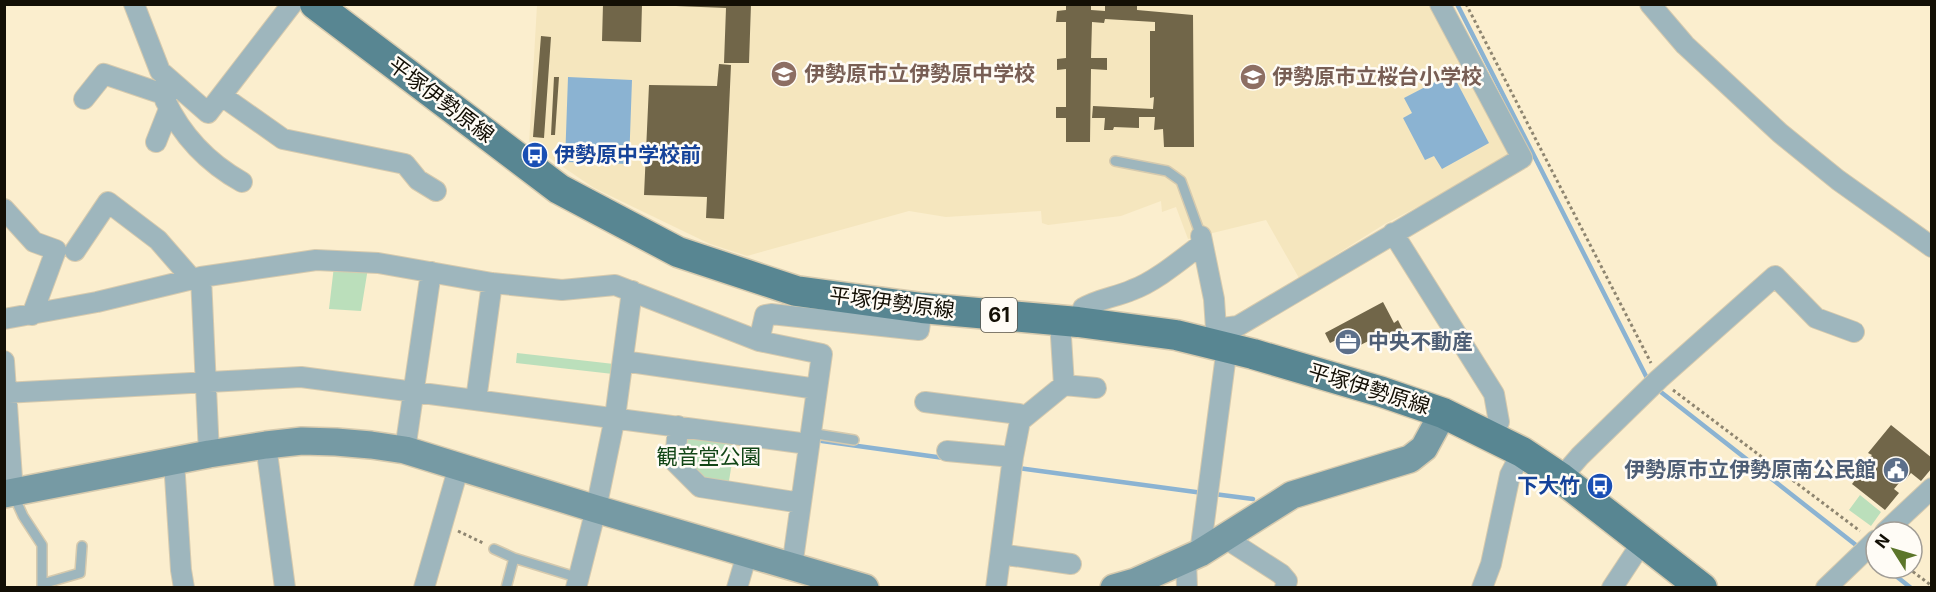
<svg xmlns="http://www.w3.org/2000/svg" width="1936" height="592" font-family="Inter,'Noto Sans JP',sans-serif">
	<rect width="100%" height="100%" fill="#fbeece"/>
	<path fill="#f5e6be" d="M 1432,4 L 1509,149 L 1507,160 L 1383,225 L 1299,278 L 1266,220 L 1188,239 L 1176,207 L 1162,212 L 1161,201 L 1121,216 L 1048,225 L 1042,223 L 1041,211 L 946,217 L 909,211 L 747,256 L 710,244 L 594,188 L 529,144 L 537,5 Z"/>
	<path fill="#bbdfbb" d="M 334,266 L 368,268 L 361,311 L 329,309 Z
		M 517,353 L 614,364 L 613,374 L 516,363 Z
		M 683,435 L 736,438 L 728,487 L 704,484 L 679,460 Z
		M 1860,495 L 1881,512 L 1871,526 L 1849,510 Z"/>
	<path fill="#8bb3d2" d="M 1452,73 L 1489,143 L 1442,169 L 1434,156 L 1425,160 L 1403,118 L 1412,113 L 1404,98 Z
		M 568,77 L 632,80 L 629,164 L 565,162 Z"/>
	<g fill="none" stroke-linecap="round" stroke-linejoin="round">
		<path stroke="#8bb3d2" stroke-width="4.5" d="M 1457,4 L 1649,382
			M 1657,389 L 1861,549
			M 822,441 L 944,458
			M 1018,468 L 1203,493
			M 1214,494 L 1253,499
			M 1867,554 L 1876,561
			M 1886,568 L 1911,588"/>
	</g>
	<path fill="#716649" d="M 603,4 L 642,4 L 641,42 L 602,41 Z
		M 677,4 L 751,4 L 749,63 L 724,63 L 726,8 L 676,6 Z
		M 1066,4 L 1091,4 L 1091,10 L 1105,11 L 1105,4 L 1137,4 L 1137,10 L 1193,15 L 1194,147 L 1164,147 L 1163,129 L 1154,130 L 1155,117 L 1139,117 L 1139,128 L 1114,127 L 1113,130 L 1104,130 L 1105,118 L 1092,118 L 1093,106 L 1153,109 L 1154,97 L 1150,98 L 1150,31 L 1155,31 L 1155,22 L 1105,19 L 1104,23 L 1092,22 L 1091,58 L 1107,58 L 1107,70 L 1091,69 L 1090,142 L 1066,142 L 1066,118 L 1056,118 L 1056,107 L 1066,107 L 1066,69 L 1057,70 L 1057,59 L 1066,58 L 1066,22 L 1056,22 L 1057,11 L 1066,10 Z
		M 541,36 L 551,37 L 544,138 L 533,137 Z
		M 719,64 L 731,65 L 724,219 L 706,218 L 707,197 L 644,195 L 649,85 L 717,86 Z
		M 554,77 L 559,77 L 555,135 L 551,135 Z
		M 1383,302 L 1394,323 L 1398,320 L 1409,342 L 1391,351 L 1382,334 L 1343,354 L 1336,340 L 1330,343 L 1325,333 Z
		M 1891,425 L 1932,458 L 1932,468 L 1921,481 L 1911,473 L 1906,479 L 1904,477 L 1894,489 L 1899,493 L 1885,510 L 1852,484 L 1867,465 L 1865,463 L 1872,455 L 1868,453 Z"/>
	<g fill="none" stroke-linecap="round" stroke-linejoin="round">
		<defs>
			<path id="lane" d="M 1115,161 L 1167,171 L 1181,181 L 1201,236
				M 810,433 L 854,440
				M 14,496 L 23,516 L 42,545 L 42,588
				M 494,549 L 514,558
				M 42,584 L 80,573 L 82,546
				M 506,588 L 514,558 L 579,578"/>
			<path id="street" d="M 134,4 L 160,71 L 208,113 L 292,4
				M 1650,4 L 1685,45 L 1780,133 L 1838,180 L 1932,247
				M 172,83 L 165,100 C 182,136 208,163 242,182
				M 222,96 L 283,139 L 405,164 L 418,180 L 436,191
				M 84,99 L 104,74 L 157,92 L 172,83
				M 156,142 L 169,109
				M 4,209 L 34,242 L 56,250 L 32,315
				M 1393,233 L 1494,394 L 1499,422 L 1491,436
				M 1201,236 L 1214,299 L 1216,329
				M 75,251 L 108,202 L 158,240 L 192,279
				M 201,277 L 209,454
				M 4,319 L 97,302 L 201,277 L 316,260 L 378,263 L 492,283 L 562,290 L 615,285 L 759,341 L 822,354 L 792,567
				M 1078,322 L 1083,308 C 1098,299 1116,297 1132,290 C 1155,282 1182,259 1202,244
				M 759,341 L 765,315 L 771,314 L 919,330 L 922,308
				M 1213,343 L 1216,329 L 1238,326 L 1522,158 L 1440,4
				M 4,361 L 13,493
				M 623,361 L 817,389
				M 1064,385 L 1096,388
				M 4,393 L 301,377 L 808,444
				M 476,400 L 492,283
				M 925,402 L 1019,414 L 1024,418
				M 678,426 L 675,462 L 700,487 L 801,503
				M 266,445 L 285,588
				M 405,450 L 431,272
				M 947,451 L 1013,457
				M 174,461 L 181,570 L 184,588
				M 1561,478 L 1580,456 L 1659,379 L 1775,276 L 1816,318 L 1854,332
				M 1885,532 L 1932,488
				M 1225,538 L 1281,574 L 1287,581 L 1285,588
				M 1001,552 L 1007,555 L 1071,564
				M 1200,553 L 1227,347
				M 1186,559 L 1187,588
				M 424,588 L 459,466
				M 576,588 L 596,509 L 615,417 L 632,291
				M 737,588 L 747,554
				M 996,588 L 1013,457 L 1020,421 L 1064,385 L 1060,321
				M 1482,588 L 1491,564 L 1510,475 L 1522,452
				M 1612,588 L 1643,541
				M 1826,588 L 1876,540"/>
			<path id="secondary" d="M 4,494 L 209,454 L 266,445 L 302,441 L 336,442 L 371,445 L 405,450 L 596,509 L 865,588
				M 1114,588 L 1135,582 L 1200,553 L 1292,495 L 1410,459 L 1424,448 L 1443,413"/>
			<path id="primary" d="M 315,4 L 559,189 L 678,252 L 796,291 L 922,308 L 1078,322 L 1176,335 L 1253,354 L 1382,392 L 1443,413 L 1522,452 L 1561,478 L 1702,588"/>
		</defs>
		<use href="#lane" stroke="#d6caae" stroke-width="12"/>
		<use href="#street" stroke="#d6caae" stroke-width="22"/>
		<use href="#secondary" stroke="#d6caae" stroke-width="30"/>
		<use href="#primary" stroke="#d6caae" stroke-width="33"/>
		<path stroke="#8e8570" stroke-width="3" stroke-dasharray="3 3" stroke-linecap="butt" d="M 1466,4 L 1651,363
			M 1673,390 L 1860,531
			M 458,531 L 485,544
			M 1908,568 L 1932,586"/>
		<use href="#lane" stroke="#9eb6bd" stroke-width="9"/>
		<use href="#street" stroke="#9eb6bd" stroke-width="20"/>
		<use href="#secondary" stroke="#769aa4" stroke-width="27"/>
		<use href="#primary" stroke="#588692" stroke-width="30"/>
	</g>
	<defs>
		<symbol id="school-disc" viewBox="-11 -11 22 22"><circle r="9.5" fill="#8d6e63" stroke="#fffcf6"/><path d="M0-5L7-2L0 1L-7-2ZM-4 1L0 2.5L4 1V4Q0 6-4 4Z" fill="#fff"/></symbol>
		<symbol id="bus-disc" viewBox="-11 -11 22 22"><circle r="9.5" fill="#1a4fb4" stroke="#fffcf6"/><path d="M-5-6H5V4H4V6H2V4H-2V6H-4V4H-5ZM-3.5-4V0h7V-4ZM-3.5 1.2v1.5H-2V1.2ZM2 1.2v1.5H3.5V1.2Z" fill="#fff"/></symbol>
		<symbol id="office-disc" viewBox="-11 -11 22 22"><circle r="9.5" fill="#5c6f8a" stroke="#fffcf6"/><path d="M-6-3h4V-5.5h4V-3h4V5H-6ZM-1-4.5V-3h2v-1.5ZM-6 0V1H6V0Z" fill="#fff"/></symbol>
		<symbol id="civic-disc" viewBox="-11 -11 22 22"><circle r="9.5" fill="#5c6f8a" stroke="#fffcf6"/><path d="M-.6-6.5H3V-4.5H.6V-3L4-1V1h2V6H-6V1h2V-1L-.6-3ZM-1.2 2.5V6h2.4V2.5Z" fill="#fff"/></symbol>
	</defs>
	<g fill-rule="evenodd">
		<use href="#school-disc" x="769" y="59" width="30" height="30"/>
		<use href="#school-disc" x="1238" y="62" width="30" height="30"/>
		<use href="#bus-disc" x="520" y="140" width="30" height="30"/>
		<use href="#office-disc" x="1333" y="327" width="30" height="30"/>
		<use href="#civic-disc" x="1881" y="455" width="30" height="30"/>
		<use href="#bus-disc" x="1585" y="471" width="30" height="30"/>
	</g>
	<g text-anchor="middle" stroke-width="5" stroke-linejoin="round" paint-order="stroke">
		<rect fill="#fffcf6" stroke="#5a564d" stroke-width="1.5" x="981" y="298" width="36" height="34" rx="4.5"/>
		<g font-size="20" font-weight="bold" fill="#130f05">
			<text x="999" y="322">61</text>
		</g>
		<g font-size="21" font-weight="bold" fill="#785e54" stroke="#fffcf6" text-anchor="start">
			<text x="804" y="81">伊勢原市立伊勢原中学校</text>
			<text x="1272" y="84">伊勢原市立桜台小学校</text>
		</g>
		<g font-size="21" fill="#130f05" stroke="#fffcf6">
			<text transform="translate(441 100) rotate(37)" y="7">平塚伊勢原線</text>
			<text transform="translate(892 303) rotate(7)" y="7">平塚伊勢原線</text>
			<text transform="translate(1369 389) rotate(17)" y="7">平塚伊勢原線</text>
		</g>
		<g font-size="21" font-weight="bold" fill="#164399" stroke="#fffcf6" text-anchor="start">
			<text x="554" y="162">伊勢原中学校前</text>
			<text x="1580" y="493" text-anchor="end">下大竹</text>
		</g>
		<g font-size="21" font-weight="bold" fill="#4e5e75" stroke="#fffcf6" text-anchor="start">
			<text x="1368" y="349">中央不動産</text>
			<text x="1876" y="477" text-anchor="end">伊勢原市立伊勢原南公民館</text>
		</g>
		<g font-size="21" fill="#124617" stroke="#fffcf6">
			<text x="709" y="464">観音堂公園</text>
		</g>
	</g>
	<rect width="1936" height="592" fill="none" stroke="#130f05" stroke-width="12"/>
	<g transform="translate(1894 550) rotate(307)"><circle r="28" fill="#fffcf6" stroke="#a19d96" stroke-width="1.5"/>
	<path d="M0-4.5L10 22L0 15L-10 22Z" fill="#5c762a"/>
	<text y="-9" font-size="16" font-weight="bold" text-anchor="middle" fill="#130f05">N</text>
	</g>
</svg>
